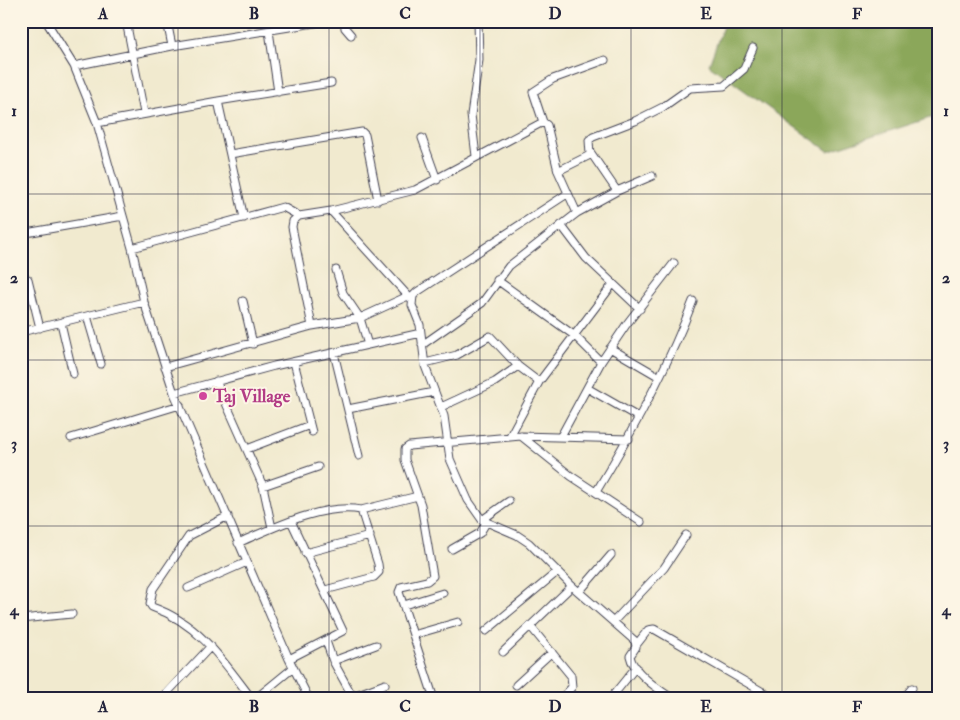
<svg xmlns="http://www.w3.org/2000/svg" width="960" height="720" font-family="'IM FELL Double Pica',serif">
	<rect width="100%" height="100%" fill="#fcf5e5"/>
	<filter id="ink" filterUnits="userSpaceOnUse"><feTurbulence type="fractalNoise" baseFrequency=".02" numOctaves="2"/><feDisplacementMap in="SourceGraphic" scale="10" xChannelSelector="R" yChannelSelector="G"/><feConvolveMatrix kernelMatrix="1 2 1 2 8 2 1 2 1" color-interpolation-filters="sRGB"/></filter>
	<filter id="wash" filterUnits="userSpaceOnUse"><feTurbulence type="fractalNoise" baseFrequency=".0096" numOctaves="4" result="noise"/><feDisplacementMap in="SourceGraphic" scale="20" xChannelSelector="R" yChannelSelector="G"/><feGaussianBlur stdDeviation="1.12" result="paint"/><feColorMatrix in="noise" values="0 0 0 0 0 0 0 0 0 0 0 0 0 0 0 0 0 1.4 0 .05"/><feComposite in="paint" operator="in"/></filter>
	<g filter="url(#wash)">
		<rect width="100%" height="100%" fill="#f1eacf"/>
		<path fill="#8ba75a" stroke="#56644a" d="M 725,21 L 939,21 L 939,115 L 828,151 L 709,65 Z"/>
	</g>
	<g filter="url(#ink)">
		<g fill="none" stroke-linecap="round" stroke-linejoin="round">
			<defs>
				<path id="minor" d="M 46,21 L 74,66 L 97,123 L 132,248 L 144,302 L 174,393 L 289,659 L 309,699
					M 126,21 L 144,113
					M 167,21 L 172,46
					M 344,21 L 345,28 L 351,35
					M 269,31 L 278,92
					M 74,66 L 172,46 L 327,21
					M 218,101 L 244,218
					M 97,123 L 218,101 L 331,83
					M 422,138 L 437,180
					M 591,153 L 617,191
					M 230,154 L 362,132 L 365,135 L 378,200
					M 476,156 L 471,115 L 479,60 L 478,21
					M 558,171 L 590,155 L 589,140 L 593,137 L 635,121 L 663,107 L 690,88 L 724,86 L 744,69 L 753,48
					M 567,194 L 417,292 L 413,296 L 412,305 L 420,325 L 425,366 L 444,416 L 450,459 L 468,500 L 482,520 L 517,535 L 529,543 L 572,586 L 635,641 L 636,647 L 630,656 C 633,673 660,690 673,699
					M 331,211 L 410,298
					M 577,213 L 558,171 L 547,125 L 543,122 L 533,92 L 553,79 L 605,60
					M 561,225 L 586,258 L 640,309
					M 26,233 L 123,216
					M 132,248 L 283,207 L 299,216
					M 336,270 L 343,293 L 360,318 L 368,345
					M 28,279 L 40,328
					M 497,280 L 575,336 L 601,362
					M 243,301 L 253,344
					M 87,316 L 101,364
					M 61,323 L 73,374
					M 312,326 L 292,227 L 293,221 L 299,216 L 331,211 L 415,190 L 543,122
					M 21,332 L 144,302
					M 422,345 L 482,303 L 509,266 L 577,213 L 617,191 L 652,176
					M 610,348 L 658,376
					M 334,353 L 359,456
					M 294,362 L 312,432
					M 425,363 L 457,355 L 490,336 L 518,366 L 539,382
					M 165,367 L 312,326 L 360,318 L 408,296
					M 216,381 L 263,486 L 272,528
					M 587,388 L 638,417
					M 174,393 L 274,366 L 421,333
					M 441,407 L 495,382 L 518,366
					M 348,409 L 434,392
					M 510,436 L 539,382 L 613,284
					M 521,436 L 571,476 L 641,522
					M 561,436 L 601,362 L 626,325 L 674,263
					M 71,438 L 180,405
					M 247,449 L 310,425
					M 263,486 L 318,467
					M 596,492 C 633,431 668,367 693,301
					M 361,510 L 418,496
					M 228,516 L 189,536 L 153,589 L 150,604 L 152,607 C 199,623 224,662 252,699
					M 482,520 L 509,501
					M 238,543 C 273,528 322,503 361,510 L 378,564 L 379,572 L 374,577 L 325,590
					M 452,549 L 480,533 L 486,523
					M 305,553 L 370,536
					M 188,588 L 247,562
					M 579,592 L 611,555
					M 404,605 L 443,593
					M 21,619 L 72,614
					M 613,622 L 664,568 L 686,535
					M 531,627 L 571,676 L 572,687 L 561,699
					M 486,631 L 557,572
					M 413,635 L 458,622
					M 326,641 L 333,661 L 354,699
					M 637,644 L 648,630 L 654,629 L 775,699
					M 503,652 L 572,586
					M 289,659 L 343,631 L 291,521
					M 333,661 L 376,645
					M 516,685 L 552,652
					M 166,694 L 211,646
					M 353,696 L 385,684
					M 255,699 L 293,668
					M 434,699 L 399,592 L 401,587 L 427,581 L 433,576 L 421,505 L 405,460 L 405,449 L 409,446 L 521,436 L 629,439
					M 610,699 L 636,667
					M 903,699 L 912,688"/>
			</defs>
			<use href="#minor" stroke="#414051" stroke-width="9"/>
			<use href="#minor" stroke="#fff" stroke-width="7"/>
		</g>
	</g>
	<path fill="none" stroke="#22223b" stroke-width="1" stroke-opacity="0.55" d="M 178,21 L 178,699M 329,21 L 329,699M 480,21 L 480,699M 631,21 L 631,699M 782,21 L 782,699M 21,194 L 939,194M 21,360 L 939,360M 21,526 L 939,526"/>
	<circle fill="#d1479c" stroke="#fcf5e5" stroke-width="2" cx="203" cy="396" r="5"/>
	<g text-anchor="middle" stroke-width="4" stroke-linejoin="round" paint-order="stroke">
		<g font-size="18" font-weight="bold" fill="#b23c85" stroke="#fcf5e5" text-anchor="start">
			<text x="213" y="402">Taj Village</text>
		</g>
	</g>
	<rect width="960" height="720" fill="none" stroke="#fcf5e5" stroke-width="55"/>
	<rect x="28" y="28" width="904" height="664" fill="none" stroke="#22223b" stroke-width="2"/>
	<g font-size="16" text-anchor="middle" font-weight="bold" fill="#22223b">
		<text x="103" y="19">A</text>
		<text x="254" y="19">B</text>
		<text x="405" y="19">C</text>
		<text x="555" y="19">D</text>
		<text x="706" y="19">E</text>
		<text x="857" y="19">F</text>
		<text x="14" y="116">1</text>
		<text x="946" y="116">1</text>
		<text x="14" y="283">2</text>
		<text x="946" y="283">2</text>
		<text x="14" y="449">3</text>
		<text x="946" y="449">3</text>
		<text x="14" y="615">4</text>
		<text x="946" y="615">4</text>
		<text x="103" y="712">A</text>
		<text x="254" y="712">B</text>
		<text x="405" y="712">C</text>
		<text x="555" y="712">D</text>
		<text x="706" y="712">E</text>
		<text x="857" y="712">F</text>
	</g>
</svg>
